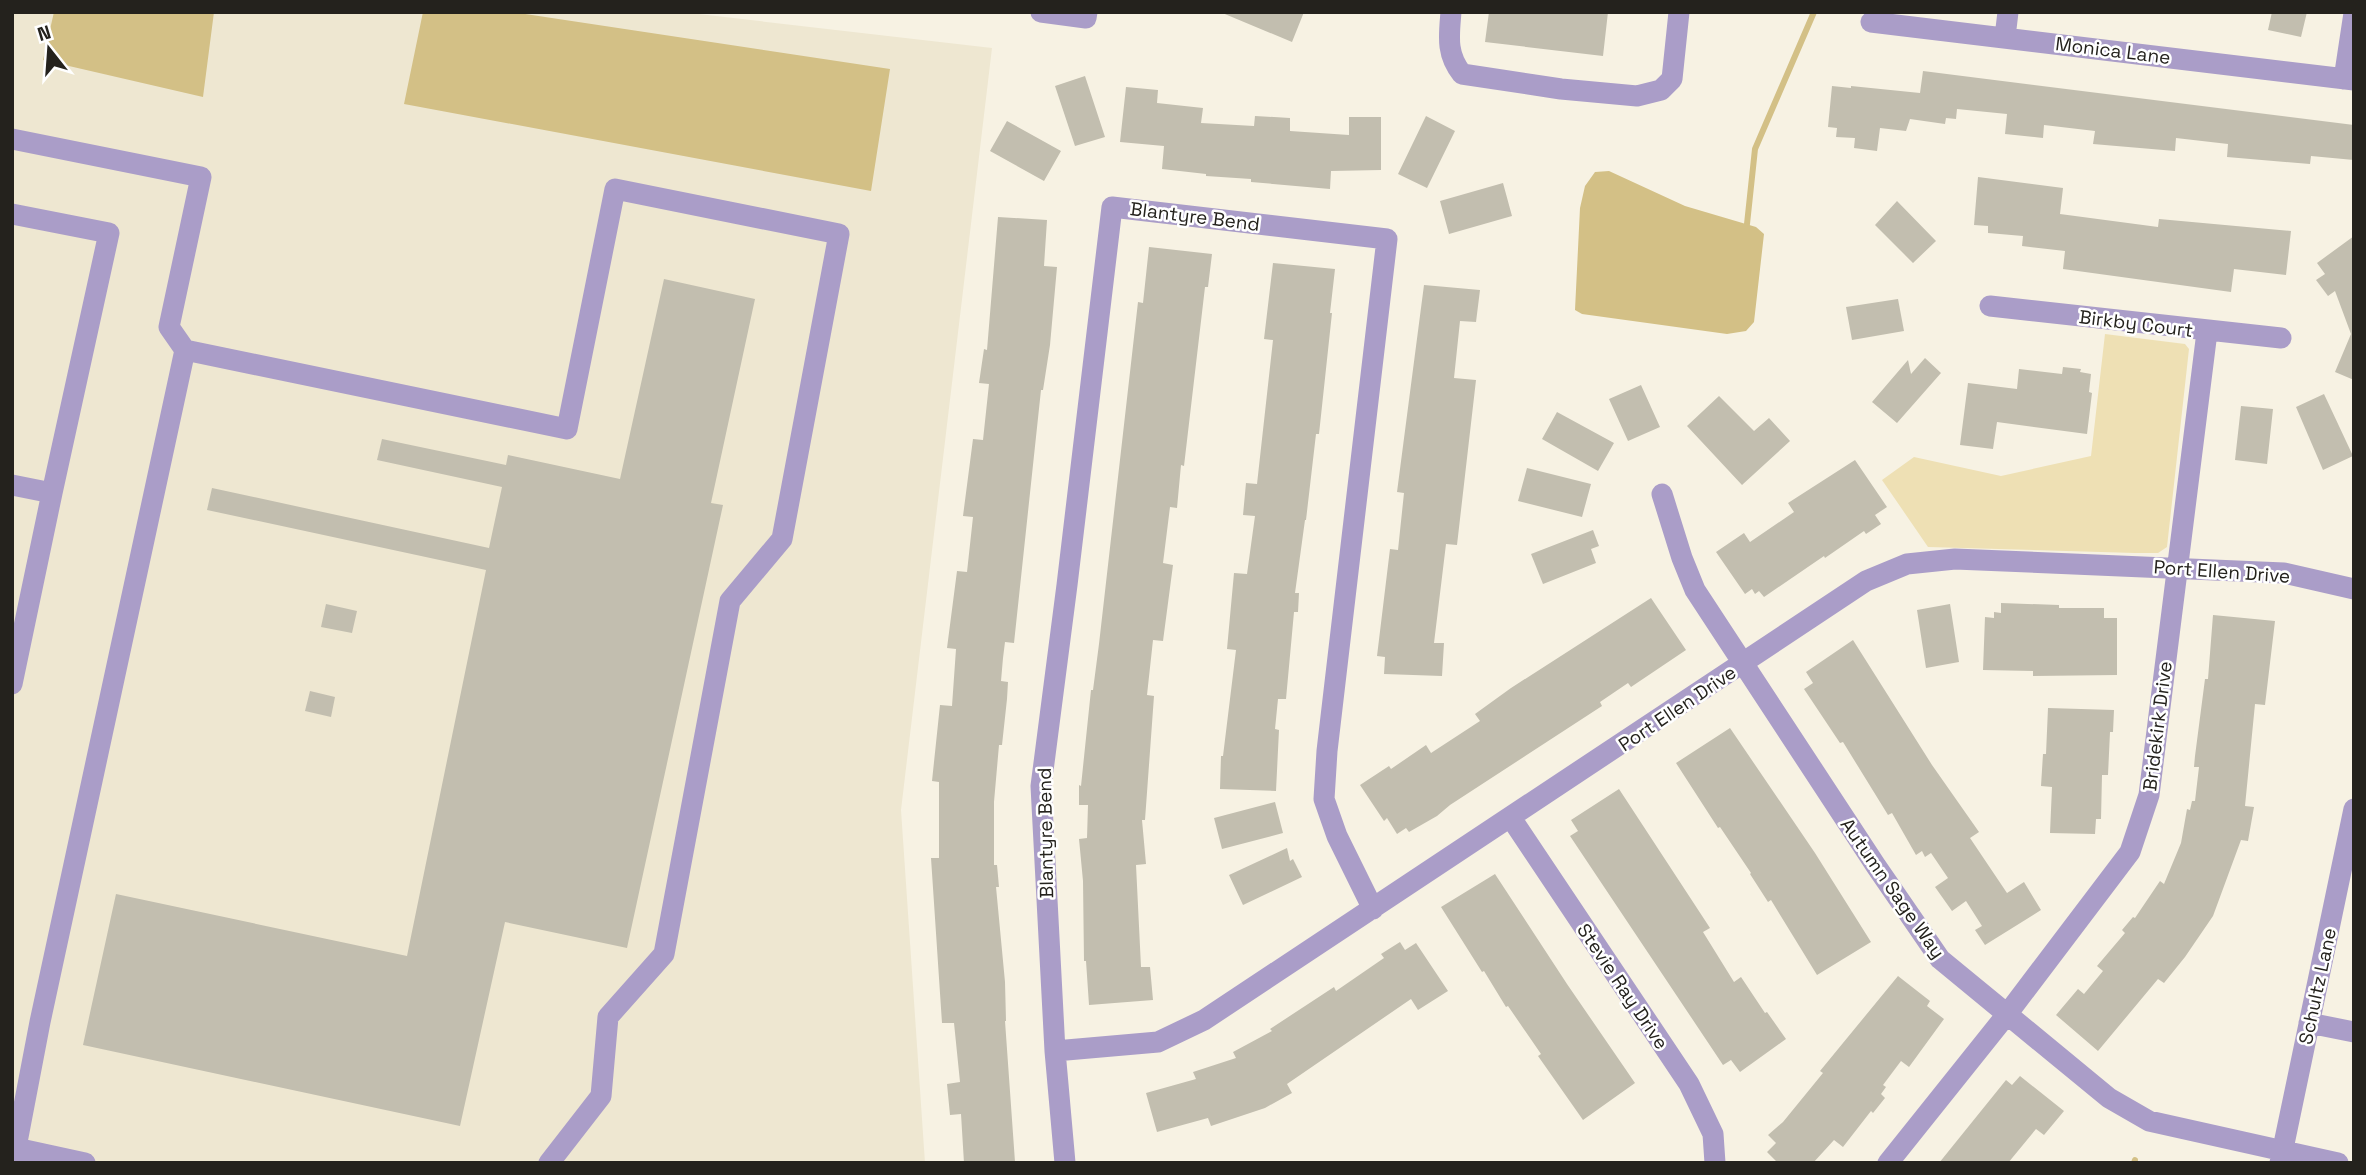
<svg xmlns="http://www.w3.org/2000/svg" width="2366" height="1175" font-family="'Space Grotesk',sans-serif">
	<rect width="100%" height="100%" fill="#f7f2e3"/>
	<path fill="#eee7d1" d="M 12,12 L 681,12 L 992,48 L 901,810 L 925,1163 L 12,1163 Z"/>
	<path fill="#eee0b4" d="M 2105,334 L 2185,344 L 2189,349 L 2167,547 L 2158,553 L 2135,553 L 1928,547 L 1882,480 L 1914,457 L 2001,476 L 2091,456 Z"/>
	<path fill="#d3c086" d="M 54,12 L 214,12 L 203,97 L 43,60 Z
		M 423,12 L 512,12 L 890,69 L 871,191 L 404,104 Z
		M 1609,171 L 1685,206 L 1756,227 L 1764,234 L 1754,322 L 1746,331 L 1727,334 L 1582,314 L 1575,310 L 1580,208 L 1585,186 L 1595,172 Z"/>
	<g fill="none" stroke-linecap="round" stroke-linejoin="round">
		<path stroke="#d3c086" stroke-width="6" d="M 1747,224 L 1755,149 L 1814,12
			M 2134,1163 L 2135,1160"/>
	</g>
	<path fill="#c2beaf" d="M 1220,12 L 1304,12 L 1292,42 Z
		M 1489,12 L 1608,12 L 1603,56 L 1485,42 Z
		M 2272,12 L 2307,12 L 2301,37 L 2268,30 Z
		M 1923,71 L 2354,125 L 2354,160 L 2311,156 L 2310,164 L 2227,157 L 2228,144 L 2176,138 L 2175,151 L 2093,144 L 2095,131 L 2044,125 L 2043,138 L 2005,134 L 2007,114 L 1957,109 L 1956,119 L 1946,118 L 1945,124 L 1910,119 L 1906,131 L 1880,128 L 1877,151 L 1854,148 L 1855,138 L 1836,137 L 1837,128 L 1828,127 L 1832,86 L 1851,88 L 1851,86 L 1920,93 Z
		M 1085,76 L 1105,137 L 1075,146 L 1055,86 Z
		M 1126,87 L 1158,90 L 1157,103 L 1203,108 L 1201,123 L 1254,126 L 1255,116 L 1290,118 L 1290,131 L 1349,135 L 1349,117 L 1381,117 L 1381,170 L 1331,171 L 1330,189 L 1251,182 L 1251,179 L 1206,176 L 1206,174 L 1162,169 L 1164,146 L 1120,142 Z
		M 1426,116 L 1455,131 L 1427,188 L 1398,174 Z
		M 1007,121 L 1061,151 L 1044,181 L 990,151 Z
		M 1978,177 L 2063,188 L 2060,214 L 2158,227 L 2159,219 L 2291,231 L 2286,275 L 2234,269 L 2231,292 L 2063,269 L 2065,251 L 2022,246 L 2023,236 L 1988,233 L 1988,226 L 1974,225 Z
		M 1503,183 L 1512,216 L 1449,234 L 1440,201 Z
		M 1897,201 L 1936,241 L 1913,263 L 1875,225 Z
		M 998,217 L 1047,220 L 1044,266 L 1057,267 L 1050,345 L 1043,390 L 1041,390 L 1014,643 L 1005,642 L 1003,658 L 1001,681 L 1008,682 L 1007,699 L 1002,745 L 999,745 L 994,802 L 994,865 L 997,865 L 999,887 L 996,887 L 1005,982 L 1006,1021 L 1005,1021 L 1015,1162 L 964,1163 L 961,1114 L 950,1115 L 947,1084 L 960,1082 L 954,1023 L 942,1023 L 931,858 L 939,858 L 939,782 L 932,781 L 940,705 L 952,706 L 956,649 L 947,648 L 957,571 L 967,572 L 973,517 L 963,516 L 973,439 L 983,440 L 989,384 L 979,383 L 984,349 L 987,350 Z
		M 2354,236 L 2354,380 L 2335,372 L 2351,334 L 2335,291 L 2328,296 L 2316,280 L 2325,274 L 2317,263 Z
		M 1149,247 L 1212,254 L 1208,287 L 1205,287 L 1184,466 L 1181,465 L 1177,508 L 1170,507 L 1163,563 L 1173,565 L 1163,641 L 1153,640 L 1147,695 L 1154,696 L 1145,820 L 1142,820 L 1146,864 L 1136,865 L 1141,967 L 1150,967 L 1153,1000 L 1089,1005 L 1086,961 L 1084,961 L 1083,881 L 1079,839 L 1087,838 L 1088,805 L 1079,805 L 1079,785 L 1081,786 L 1091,690 L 1093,690 L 1099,644 L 1138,302 L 1143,303 Z
		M 1273,263 L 1335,269 L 1330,313 L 1332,313 L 1319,434 L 1316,434 L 1306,520 L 1305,520 L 1295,593 L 1299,593 L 1298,612 L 1294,612 L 1286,699 L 1278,699 L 1275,729 L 1279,730 L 1276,791 L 1220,789 L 1221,756 L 1223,756 L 1236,650 L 1227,649 L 1234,573 L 1247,574 L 1255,516 L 1243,515 L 1246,483 L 1257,484 L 1273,340 L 1264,339 Z
		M 664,279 L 755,299 L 711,503 L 723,505 L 627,948 L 505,922 L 460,1126 L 83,1045 L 116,894 L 407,956 L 486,570 L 207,510 L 212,488 L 489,548 L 502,487 L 377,460 L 382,439 L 506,465 L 508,455 L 620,479 Z
		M 1424,285 L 1480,290 L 1476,322 L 1460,321 L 1454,378 L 1476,380 L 1457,545 L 1446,544 L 1434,643 L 1444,643 L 1442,676 L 1384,674 L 1385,657 L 1377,656 L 1390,549 L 1398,550 L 1404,493 L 1397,492 Z
		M 1898,299 L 1904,331 L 1852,340 L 1846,307 Z
		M 1925,358 L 1941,373 L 1897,423 L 1872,402 L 1908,360 L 1911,374 Z
		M 2063,367 L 2081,369 L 2080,372 L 2091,374 L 2089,392 L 2092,393 L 2087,434 L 1997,422 L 1993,449 L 1960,445 L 1968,383 L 2017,389 L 2019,369 L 2062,374 Z
		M 1641,385 L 1660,427 L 1628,441 L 1609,399 Z
		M 2324,394 L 2353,456 L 2323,470 L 2296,407 Z
		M 1719,396 L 1754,431 L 1769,418 L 1790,441 L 1742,485 L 1687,426 Z
		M 2241,406 L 2273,409 L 2267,464 L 2235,460 Z
		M 1557,412 L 1614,443 L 1598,471 L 1542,439 Z
		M 1855,460 L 1887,507 L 1875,515 L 1881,524 L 1866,534 L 1864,531 L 1825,558 L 1824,556 L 1764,597 L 1759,591 L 1755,594 L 1752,589 L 1745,594 L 1716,552 L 1744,533 L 1750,542 L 1794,512 L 1788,503 Z
		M 1527,468 L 1591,484 L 1582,517 L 1518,501 Z
		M 1593,530 L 1599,546 L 1591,549 L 1596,563 L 1543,584 L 1531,554 Z
		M 1651,598 L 1686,650 L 1631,687 L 1628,683 L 1600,702 L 1602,706 L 1450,805 L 1437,816 L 1409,832 L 1406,828 L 1397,834 L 1387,818 L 1384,821 L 1360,785 L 1389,766 L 1391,769 L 1426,745 L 1431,753 L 1480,721 L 1475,714 L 1511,688 Z
		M 2001,603 L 2059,605 L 2059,608 L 2104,608 L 2104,618 L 2117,618 L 2117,675 L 2033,676 L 2033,671 L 1983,670 L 1985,617 L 1994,618 L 1994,612 L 2001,613 Z
		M 326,604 L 357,611 L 352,633 L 321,627 Z
		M 1950,604 L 1959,662 L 1926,668 L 1917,610 Z
		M 2213,615 L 2275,621 L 2265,705 L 2255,704 L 2245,806 L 2254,807 L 2248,841 L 2241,840 L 2213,916 L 2185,957 L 2164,983 L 2158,979 L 2098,1051 L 2056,1015 L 2078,989 L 2084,994 L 2103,971 L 2097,966 L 2125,933 L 2122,930 L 2133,917 L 2135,918 L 2160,881 L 2164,884 L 2181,843 L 2187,809 L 2190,810 L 2192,801 L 2195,801 L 2199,767 L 2194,767 L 2195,756 L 2205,679 L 2208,679 Z
		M 1853,640 L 1932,765 L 1979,832 L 1970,838 L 2007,893 L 2024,882 L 2041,910 L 1985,945 L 1975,930 L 1982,926 L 1966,901 L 1952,911 L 1935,887 L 1948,878 L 1931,853 L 1925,857 L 1922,851 L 1916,855 L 1892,813 L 1888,815 L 1843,742 L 1840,743 L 1804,689 L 1813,683 L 1806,672 Z
		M 310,691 L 335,697 L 331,717 L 305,711 Z
		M 2048,708 L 2114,710 L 2113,732 L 2110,732 L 2108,775 L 2102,775 L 2101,819 L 2096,819 L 2095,834 L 2050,833 L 2052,787 L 2041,786 L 2043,754 L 2046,754 Z
		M 1730,728 L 1815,853 L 1871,942 L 1817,975 L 1771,900 L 1768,902 L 1750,874 L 1751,873 L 1720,827 L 1718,828 L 1676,763 Z
		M 1619,789 L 1710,928 L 1703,932 L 1734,982 L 1741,977 L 1765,1013 L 1767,1012 L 1786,1039 L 1740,1072 L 1731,1060 L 1723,1065 L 1570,836 L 1578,831 L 1571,820 Z
		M 1275,802 L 1283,833 L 1222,849 L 1214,818 Z
		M 1287,848 L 1290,861 L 1293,859 L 1302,877 L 1243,905 L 1229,875 Z
		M 1495,874 L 1567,984 L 1635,1083 L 1583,1120 L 1538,1056 L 1541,1054 L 1508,1006 L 1506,1007 L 1484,971 L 1482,972 L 1441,907 Z
		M 1400,942 L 1405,950 L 1416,943 L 1448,991 L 1418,1010 L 1411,999 L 1287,1084 L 1292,1093 L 1265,1108 L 1211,1126 L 1208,1118 L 1157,1132 L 1146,1093 L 1196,1079 L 1193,1072 L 1236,1058 L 1233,1052 L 1272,1031 L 1270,1029 L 1334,987 L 1336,991 L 1384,958 L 1381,954 Z
		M 1898,976 L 1930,1001 L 1927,1006 L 1944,1019 L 1909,1067 L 1901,1061 L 1883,1085 L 1886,1087 L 1881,1094 L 1885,1098 L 1873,1113 L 1871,1111 L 1843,1147 L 1834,1140 L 1813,1163 L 1778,1163 L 1767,1152 L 1776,1143 L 1768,1135 L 1783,1122 L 1823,1073 L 1820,1071 Z
		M 2020,1076 L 2064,1111 L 2044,1135 L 2036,1129 L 2008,1163 L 1939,1163 L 2006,1080 L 2012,1085 Z"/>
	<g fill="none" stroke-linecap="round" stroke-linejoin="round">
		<path stroke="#aa9dc8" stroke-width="21" d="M 1041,12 L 1086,18 L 1087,12
			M 1451,12 C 1449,36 1446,54 1462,74 L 1561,89 L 1637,96 L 1661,90 L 1672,79 L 1679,12
			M 1871,22 L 2354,80
			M 2005,37 L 2008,12
			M 2344,79 L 2354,13
			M 12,139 L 201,177 L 169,327 L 185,350 L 40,1022 L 13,1163
			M 12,214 L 109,233 L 52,493 L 12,485
			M 1990,306 L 2281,338
			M 185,350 L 567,429 L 615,189 L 839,234 L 782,539 L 730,601 L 664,954 L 608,1017 L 601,1096 L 549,1163
			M 1662,494 L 1682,558 L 1695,590 L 1876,866 L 1940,959 L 2109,1098 L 2149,1121 L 2338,1163
			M 12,684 L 52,493
			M 1511,818 L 1689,1084 L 1713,1134 L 1715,1163
			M 2309,1023 L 2354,1032
			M 1055,1051 L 1158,1042 L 1204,1020 L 1866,581 L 1907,564 L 1955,559 L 2284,573 L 2354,589
			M 16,1148 L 85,1163
			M 1065,1163 L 1055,1051 L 1041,786 L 1067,585 L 1112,207 L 1387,239 L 1327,751 L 1324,799 L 1337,836 L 1373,909
			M 1888,1163 L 2008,1013 L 2130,852 L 2149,795 L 2207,332
			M 2280,1163 L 2354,809"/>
	</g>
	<g text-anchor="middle" stroke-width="5" stroke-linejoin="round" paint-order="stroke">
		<g font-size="19" fill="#24221d" stroke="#fff">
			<text transform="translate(2113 50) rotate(7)" y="7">Monica Lane</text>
			<text transform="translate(1195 216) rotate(7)" y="7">Blantyre Bend</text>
			<text transform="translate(2136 323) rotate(7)" y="7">Birkby Court</text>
			<text transform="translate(2222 571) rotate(4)" y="7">Port Ellen Drive</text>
			<text transform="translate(1677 708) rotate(-34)" y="7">Port Ellen Drive</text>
			<text transform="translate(2157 726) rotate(-83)" y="7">Bridekirk Drive</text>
			<text transform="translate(1045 833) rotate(-91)" y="7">Blantyre Bend</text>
			<text transform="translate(1893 888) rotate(55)" y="7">Autumn Sage Way</text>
			<text transform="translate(1623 986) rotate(56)" y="7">Stevie Ray Drive</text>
			<text transform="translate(2317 986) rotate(-78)" y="7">Schultz Lane</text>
		</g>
	</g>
	<rect width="2366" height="1175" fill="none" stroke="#24221d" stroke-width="28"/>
	<g transform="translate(49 49) rotate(343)" stroke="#ffffff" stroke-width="5" paint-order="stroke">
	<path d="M0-5L12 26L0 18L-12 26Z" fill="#24221d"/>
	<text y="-10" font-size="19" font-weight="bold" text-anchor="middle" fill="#24221d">N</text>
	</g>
</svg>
